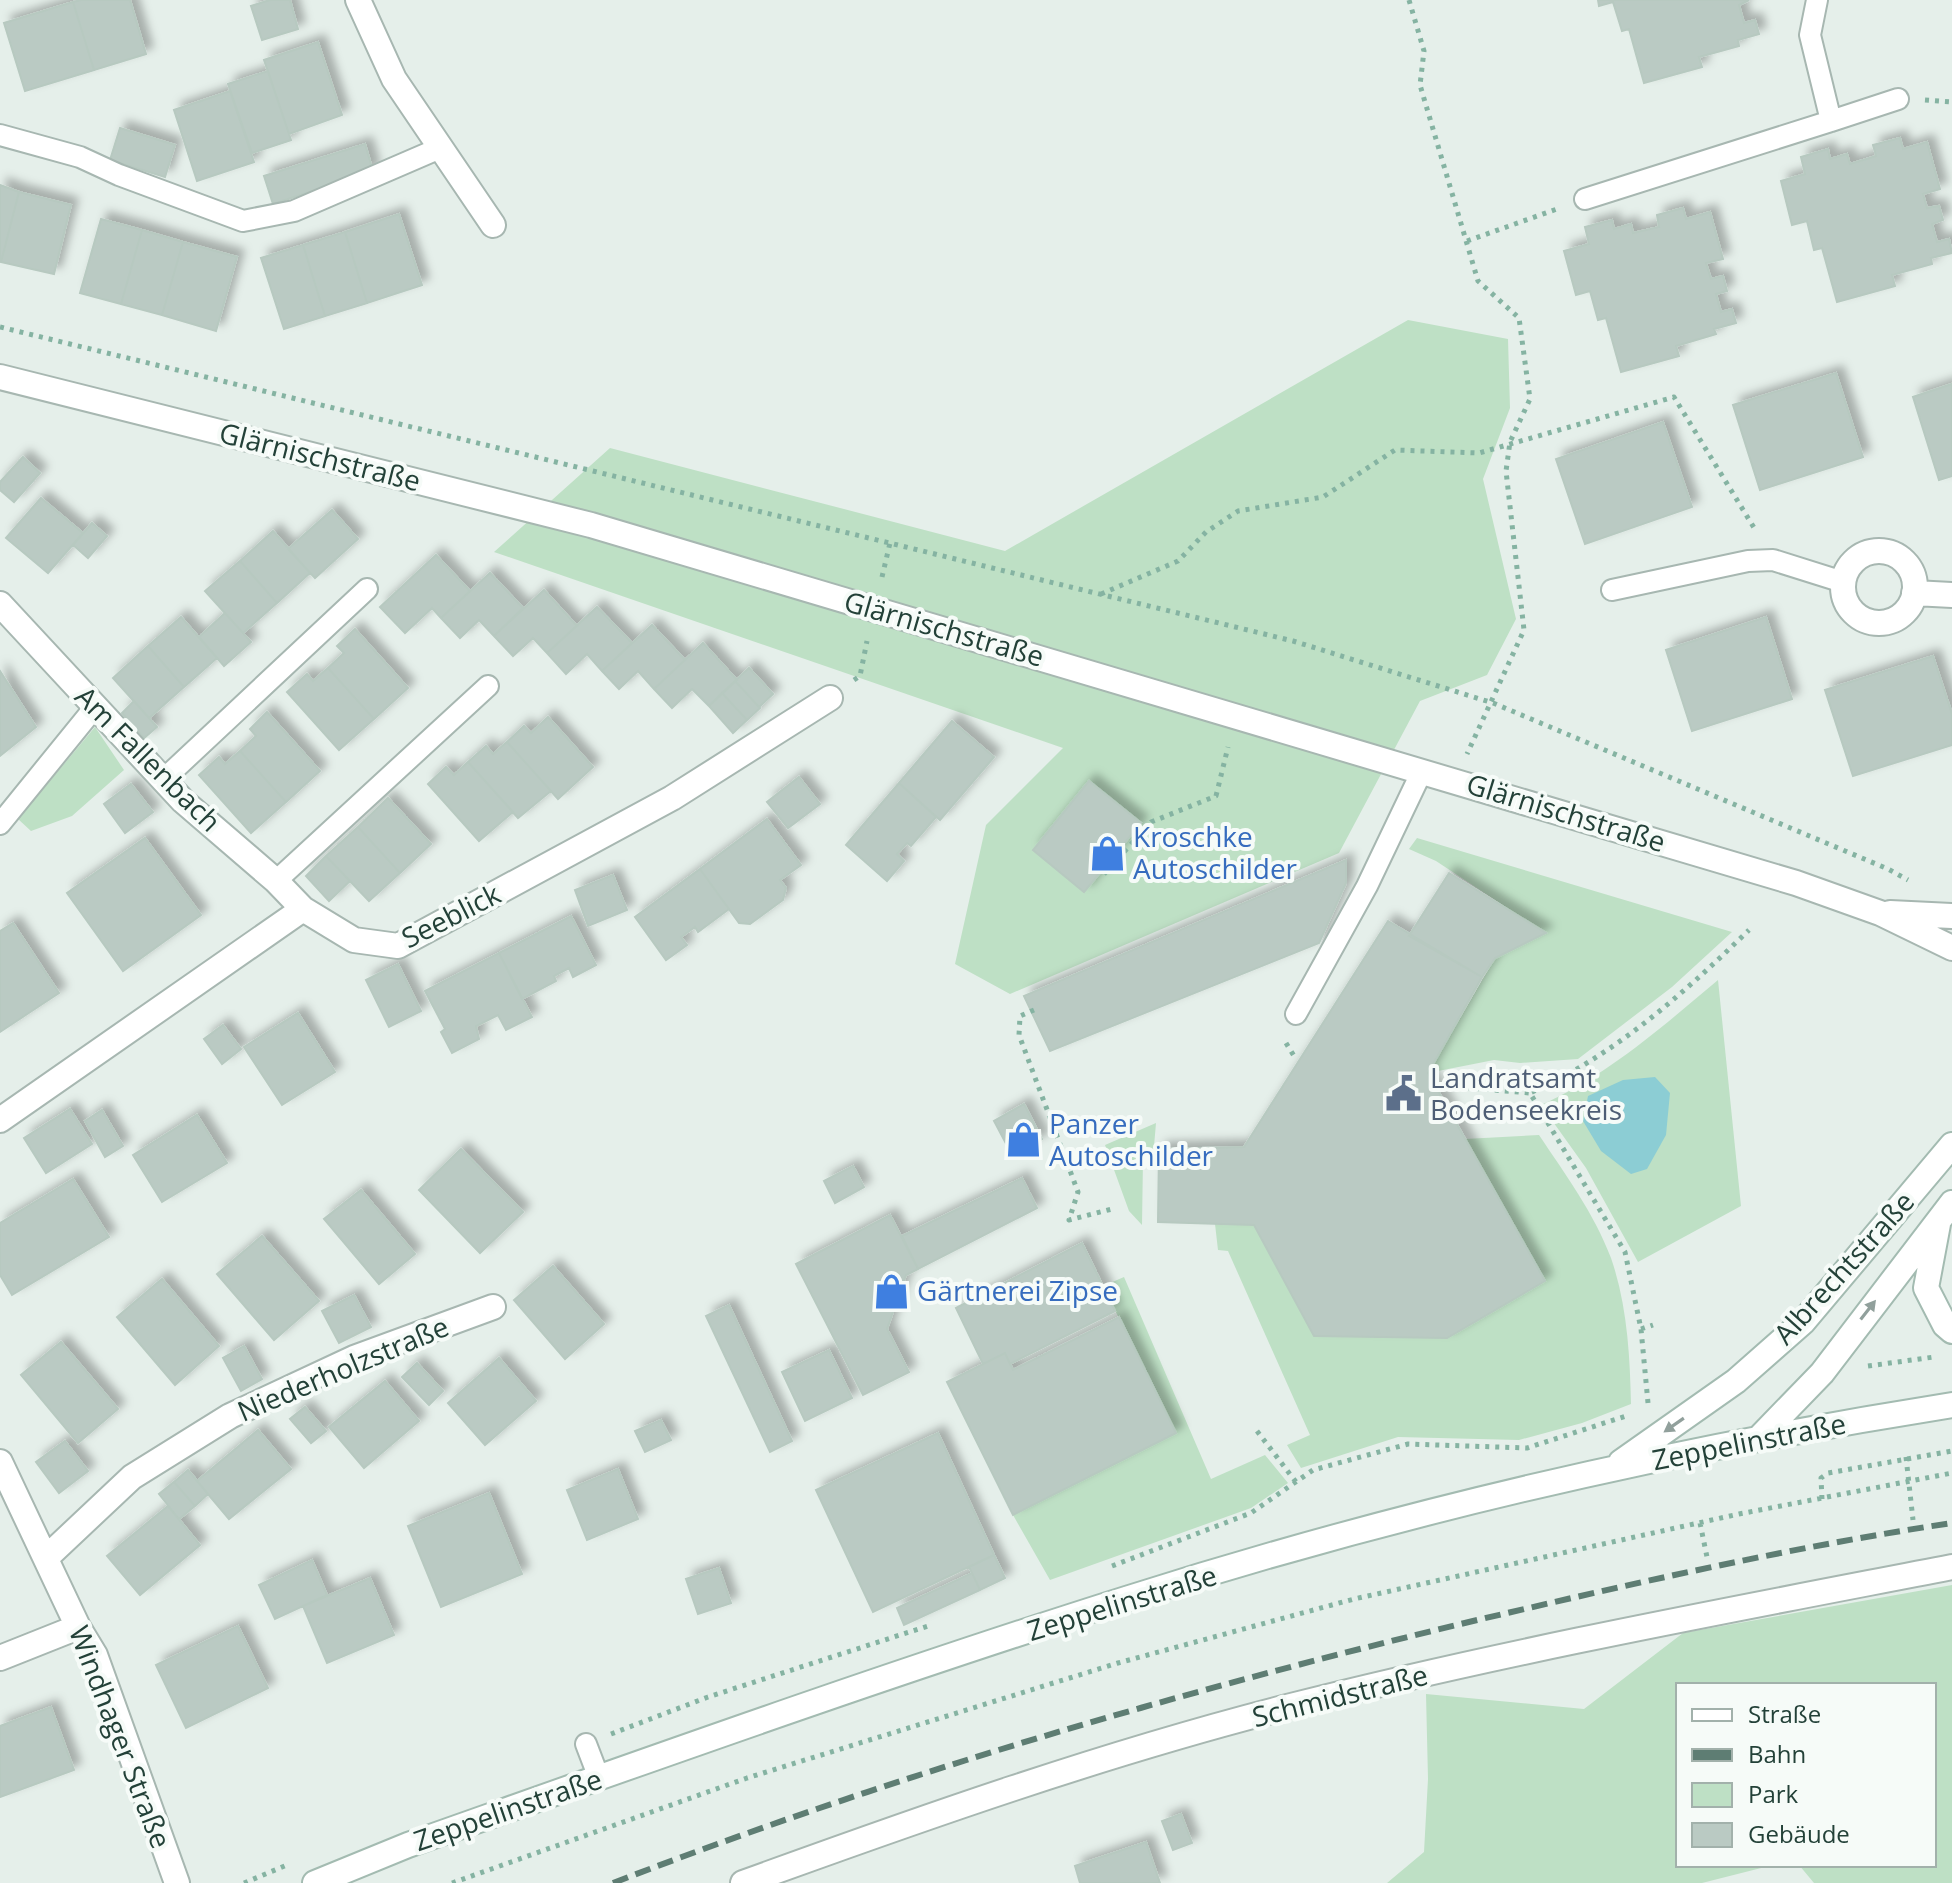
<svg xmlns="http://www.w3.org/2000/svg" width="1952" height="1883" font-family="'Open Sans',sans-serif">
	<defs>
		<filter id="shadow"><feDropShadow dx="7" dy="-7" stdDeviation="4" flood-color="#0004"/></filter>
	</defs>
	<rect width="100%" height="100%" fill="#e5efea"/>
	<path fill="#bee0c5" d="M 1408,320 L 1508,339 L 1510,408 L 1483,479 L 1516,619 L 1487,675 L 1420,701 L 1339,853 L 1010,994 L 955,964 L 986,825 L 1063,748 L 494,552 L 610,448 L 1005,551 Z
		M 95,727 L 124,770 L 72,816 L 31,831 L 18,819 Z
		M 1417,838 L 1732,932 L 1672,987 L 1578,1059 L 1520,1063 L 1494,1060 L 1428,1073 L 1495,958 L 1545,933 L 1436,861 L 1409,849 Z
		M 1718,980 L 1741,1206 L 1638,1262 L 1586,1168 L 1541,1105 C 1608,1075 1662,1027 1718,980 Z
		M 1156,1123 L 1153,1158 L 1143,1159 L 1142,1225 L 1129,1211 L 1105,1145 Z
		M 1539,1135 C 1565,1174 1594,1213 1611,1258 C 1627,1304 1630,1355 1631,1404 L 1582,1423 L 1519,1440 L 1398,1437 L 1301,1468 L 1287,1445 L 1310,1435 L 1228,1251 L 1218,1250 L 1215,1224 L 1254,1225 L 1314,1335 L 1545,1281 L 1465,1139 Z
		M 1124,1277 L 1211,1479 L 1265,1455 L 1288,1483 L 1251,1508 L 1050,1580 L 1013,1515 L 1176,1433 L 1103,1286 Z
		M 1952,1585 L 1952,1883 L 1814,1883 L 1799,1865 L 1934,1865 L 1934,1685 L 1678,1685 L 1678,1865 L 1773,1865 L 1702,1883 L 1387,1883 L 1424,1852 L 1428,1779 L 1426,1694 L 1584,1709 L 1683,1633 Z"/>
	<path fill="#8ccdd4" d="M 1655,1077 L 1670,1093 L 1666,1135 L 1647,1169 L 1631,1174 L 1601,1151 L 1583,1121 L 1588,1096 L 1623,1080 Z"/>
	<path fill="#bacac3" stroke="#b7c9c0" stroke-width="2" filter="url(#shadow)" d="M 81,0 L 130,0 L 146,54 L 94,70 L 73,2 Z
		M 270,0 L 290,0 L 298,29 L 262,40 L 251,6 Z
		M 1598,0 L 1749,0 L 1739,5 L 1744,23 L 1755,20 L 1759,34 L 1738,40 L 1739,46 L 1699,57 L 1702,67 L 1644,83 L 1629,29 L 1622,31 L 1613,2 L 1599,6 Z
		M 73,2 L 94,70 L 25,91 L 4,23 Z
		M 318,42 L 342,115 L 289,134 L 264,60 Z
		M 268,71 L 291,140 L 252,153 L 228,84 Z
		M 230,91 L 254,162 L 197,181 L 174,110 Z
		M 120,128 L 175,145 L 165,177 L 110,160 Z
		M 1900,138 L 1903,149 L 1927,142 L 1940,189 L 1923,194 L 1927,208 L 1939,206 L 1943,220 L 1932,224 L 1937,242 L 1949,239 L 1952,253 L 1931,258 L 1932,264 L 1892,275 L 1895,286 L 1837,302 L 1822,248 L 1814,250 L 1807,221 L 1792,225 L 1781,181 L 1805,174 L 1801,157 L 1828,149 L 1830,159 L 1847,154 L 1850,164 L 1876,156 L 1873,145 Z
		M 365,144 L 373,171 L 273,204 L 264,176 Z
		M 0,185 L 19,192 L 1,262 L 0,258 Z
		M 19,192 L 71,205 L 54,274 L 1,262 Z
		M 1683,208 L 1686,219 L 1710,212 L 1723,259 L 1706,263 L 1711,279 L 1723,276 L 1727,291 L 1716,294 L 1721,312 L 1732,309 L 1736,323 L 1714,329 L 1716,334 L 1676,346 L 1679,356 L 1621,372 L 1606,318 L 1598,320 L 1590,291 L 1576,295 L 1564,251 L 1589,244 L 1585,227 L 1612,220 L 1614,229 L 1631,224 L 1633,233 L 1659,227 L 1657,215 Z
		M 399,214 L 422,285 L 367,303 L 345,232 Z
		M 101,219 L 142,230 L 121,304 L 80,293 Z
		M 142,230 L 183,242 L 162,315 L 121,304 Z
		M 345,232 L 367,303 L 325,316 L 303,245 Z
		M 183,242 L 237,257 L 216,331 L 162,315 Z
		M 303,245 L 325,316 L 284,329 L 261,258 Z
		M 1836,373 L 1863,457 L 1760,490 L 1733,405 Z
		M 1952,384 L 1952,476 L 1939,480 L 1913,397 Z
		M 1663,422 L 1692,507 L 1585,544 L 1556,459 Z
		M 23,457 L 40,473 L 14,502 L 0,490 L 0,482 Z
		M 41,498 L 83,533 L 48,573 L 6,538 Z
		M 332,510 L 358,539 L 315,578 L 288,549 Z
		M 92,523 L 107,536 L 88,558 L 73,545 Z
		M 273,531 L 310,573 L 277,603 L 240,561 Z
		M 436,555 L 470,591 L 441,618 L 432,608 L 405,633 L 380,607 Z
		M 240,561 L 277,603 L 243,633 L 205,591 Z
		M 490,573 L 523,608 L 494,636 L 479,620 L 460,638 L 441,618 Z
		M 544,590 L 577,626 L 547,653 L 533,638 L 513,656 L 494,636 Z
		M 597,607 L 632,643 L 602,671 L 587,654 L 566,674 L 547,653 Z
		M 225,613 L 251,642 L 224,666 L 199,637 Z
		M 181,617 L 217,658 L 184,687 L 148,646 Z
		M 1766,617 L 1792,699 L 1692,731 L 1666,650 Z
		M 652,625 L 685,660 L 654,689 L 638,671 L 619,689 L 602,671 Z
		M 355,629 L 408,688 L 374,719 L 328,668 L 344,653 L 337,646 Z
		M 703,643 L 737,680 L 709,706 L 692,689 L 672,708 L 654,689 Z
		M 148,646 L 184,687 L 149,718 L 113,678 Z
		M 1933,656 L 1952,714 L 1952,745 L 1853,776 L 1825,690 Z
		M 328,668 L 374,719 L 339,750 L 287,692 L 307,674 L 313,681 Z
		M 749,668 L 773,694 L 759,707 L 735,681 Z
		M 0,671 L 36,727 L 0,756 Z
		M 735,681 L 760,708 L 747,720 L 722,693 Z
		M 722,693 L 747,720 L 733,733 L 709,706 Z
		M 134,701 L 157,727 L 144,738 L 122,713 Z
		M 267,712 L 320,771 L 286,802 L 240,751 L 256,736 L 250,729 Z
		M 548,717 L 593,767 L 558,799 L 507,742 L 524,726 L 531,733 Z
		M 952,721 L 994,757 L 940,820 L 899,783 Z
		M 507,742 L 551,791 L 518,818 L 468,762 L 486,746 L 493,754 Z
		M 240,751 L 286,802 L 251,833 L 199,775 L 219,757 L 225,764 Z
		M 468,762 L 513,812 L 479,841 L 428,784 L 446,767 L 454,775 Z
		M 799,777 L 820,804 L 788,828 L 767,802 Z
		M 1089,781 L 1141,823 L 1084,892 L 1033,850 Z
		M 899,783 L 936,817 L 911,846 L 907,843 L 897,854 L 904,861 L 887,881 L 846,845 Z
		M 131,784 L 153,812 L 125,833 L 104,804 Z
		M 388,798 L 431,844 L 400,873 L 358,827 Z
		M 767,819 L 801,865 L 780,880 L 786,888 L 783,900 L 750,924 L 739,923 L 700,869 Z
		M 358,827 L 400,873 L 369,901 L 326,856 Z
		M 145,838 L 201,915 L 123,971 L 67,893 Z
		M 326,856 L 350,881 L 329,901 L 306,876 Z
		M 1346,860 L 1346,883 L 1319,943 L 1050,1051 L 1024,996 Z
		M 700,869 L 729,909 L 698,932 L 695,927 L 681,937 L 687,945 L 666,960 L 635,917 Z
		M 1449,873 L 1546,933 L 1495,958 L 1482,977 L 1409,936 Z
		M 613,875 L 627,910 L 588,926 L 575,890 Z
		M 571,916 L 596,965 L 573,977 L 569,968 L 554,976 L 556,981 L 522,999 L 499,953 Z
		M 1388,921 L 1482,977 L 1428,1073 L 1545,1281 L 1447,1338 L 1314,1336 L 1254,1225 L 1158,1222 L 1159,1149 L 1244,1147 Z
		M 13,923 L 59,993 L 0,1032 L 0,931 Z
		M 499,953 L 532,1017 L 506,1030 L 498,1015 L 476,1026 L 479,1039 L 452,1053 L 441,1032 L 445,1029 L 425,991 Z
		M 398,964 L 421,1011 L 389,1027 L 366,980 Z
		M 298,1013 L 335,1072 L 282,1105 L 244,1047 Z
		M 223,1025 L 241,1049 L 222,1064 L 204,1039 Z
		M 1024,1104 L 1042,1139 L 1012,1155 L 994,1121 Z
		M 70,1109 L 92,1144 L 46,1173 L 24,1138 Z
		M 102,1110 L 123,1146 L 105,1157 L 85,1121 Z
		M 197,1115 L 227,1163 L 162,1202 L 133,1155 Z
		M 461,1149 L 523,1212 L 480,1253 L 419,1190 Z
		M 853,1166 L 864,1187 L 835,1203 L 824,1181 Z
		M 1022,1178 L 1037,1208 L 918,1269 L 902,1236 Z
		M 73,1179 L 109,1237 L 12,1295 L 0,1275 L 0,1223 Z
		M 361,1190 L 415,1254 L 379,1284 L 324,1219 Z
		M 890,1215 L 918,1269 L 906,1275 L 887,1329 L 909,1372 L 863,1395 L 796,1264 Z
		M 262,1236 L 319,1301 L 274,1340 L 217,1274 Z
		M 1082,1243 L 1115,1311 L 1010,1364 L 1005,1353 L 983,1364 L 956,1308 Z
		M 553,1266 L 604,1324 L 565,1359 L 514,1300 Z
		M 162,1279 L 219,1346 L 175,1385 L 117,1317 Z
		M 354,1295 L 371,1327 L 339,1343 L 322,1311 Z
		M 729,1305 L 792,1441 L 770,1452 L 706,1316 Z
		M 1119,1317 L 1176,1433 L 1013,1515 L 947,1382 L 1005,1353 L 1013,1370 Z
		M 61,1342 L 118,1409 L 78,1443 L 21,1375 Z
		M 244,1346 L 262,1379 L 241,1391 L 223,1358 Z
		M 829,1350 L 852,1398 L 805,1421 L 782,1372 Z
		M 499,1358 L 536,1401 L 485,1445 L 448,1403 Z
		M 417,1363 L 443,1391 L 429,1405 L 402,1377 Z
		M 385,1381 L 419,1421 L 364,1468 L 329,1427 Z
		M 305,1407 L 326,1431 L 311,1443 L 290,1419 Z
		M 661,1420 L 671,1440 L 645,1452 L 635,1431 Z
		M 258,1430 L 291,1469 L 229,1519 L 197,1481 Z
		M 938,1433 L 994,1555 L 873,1612 L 816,1490 Z
		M 65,1441 L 88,1471 L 59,1493 L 36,1462 Z
		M 618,1469 L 638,1519 L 587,1540 L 567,1490 Z
		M 188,1470 L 208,1494 L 195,1506 L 174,1482 Z
		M 174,1482 L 195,1506 L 179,1519 L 159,1494 Z
		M 489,1493 L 522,1574 L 441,1607 L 408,1526 Z
		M 168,1506 L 200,1545 L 140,1595 L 107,1556 Z
		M 994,1555 L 1005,1578 L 980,1590 L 969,1567 Z
		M 312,1560 L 327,1595 L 275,1619 L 259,1585 Z
		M 719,1568 L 731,1603 L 698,1614 L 686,1579 Z
		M 972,1573 L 980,1590 L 904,1625 L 897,1608 Z
		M 370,1578 L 394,1635 L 327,1663 L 303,1606 Z
		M 238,1626 L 268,1688 L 186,1728 L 156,1665 Z
		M 51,1707 L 74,1770 L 0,1797 L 0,1726 Z
		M 1181,1814 L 1192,1843 L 1173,1850 L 1162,1821 Z
		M 1146,1842 L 1160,1883 L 1080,1883 L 1075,1866 Z"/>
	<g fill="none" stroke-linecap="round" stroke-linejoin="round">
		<defs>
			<path id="service" d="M 1817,0 L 1810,35 L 1831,121 L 1898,99
				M 0,135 L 80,157 L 119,175 L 243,221 L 294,211 L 440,148
				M 1585,199 L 1831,121
				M 1612,590 L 1748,561 L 1773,560 L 1843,582
				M 163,780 L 367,589
				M 0,824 L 95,707
				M 276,881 L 488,686
				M 1296,1014 L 1367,886 L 1422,771
				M 586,1744 L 599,1778"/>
			<path id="minor" d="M 358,0 L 394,79 L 493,225
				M 0,377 L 591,525 L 1796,883 L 1880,913 L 1952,948
				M1843 587a36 36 0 1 1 72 0a36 36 0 1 1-72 0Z
				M 1914,593 L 1952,595
				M 0,604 L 183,801 L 276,881 L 303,909 L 354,940 L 398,946 L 672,798 L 830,698
				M 1890,913 L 1952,916
				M 0,1120 L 303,909
				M 0,1462 L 78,1627 L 95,1655 L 177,1883
				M 47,1557 L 132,1477 L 230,1416 L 354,1358 L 493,1307
				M 0,1658 L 78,1627
				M 743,1883 C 922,1818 1103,1754 1287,1707 C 1507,1651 1730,1610 1952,1567"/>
			<path id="secondary" d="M 1938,1224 L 1926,1288 L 1945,1325 L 1952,1331
				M 1759,1438 L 1822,1373 L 1952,1203
				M 1621,1462 L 1736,1381 L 1803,1322 L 1952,1145
				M 315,1883 L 408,1845 C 646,1761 885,1675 1126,1599 C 1396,1513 1673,1449 1952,1405"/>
		</defs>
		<use href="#service" stroke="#a7b7b1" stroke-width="24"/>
		<use href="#minor" stroke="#a7b7b1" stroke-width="28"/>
		<use href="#secondary" stroke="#a3bbb1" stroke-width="28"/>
		<path stroke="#85b3a2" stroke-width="5" stroke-dasharray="4 6" stroke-linecap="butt" d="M 1409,0 L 1424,51 L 1420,85 L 1478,281 L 1519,318 L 1530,399 L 1510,442 L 1506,471 L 1524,630 L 1467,754
			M 1925,100 L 1952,102
			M 1467,241 L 1557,209
			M 0,327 L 1293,641 L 1493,703 L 1888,869 L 1908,880
			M 882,577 L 890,543
			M 1101,594 L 1178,561 L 1206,532 L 1238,511 L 1323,497 L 1395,450 L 1479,453 L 1674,397 L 1756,531
			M 854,680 L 860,676 L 867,641
			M 1104,874 L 1151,822 L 1216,796 L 1228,747
			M 1034,1010 L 1020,1016 L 1019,1035 L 1078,1192 L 1069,1220 L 1116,1208
			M 1286,1043 L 1294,1056
			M 1445,1086 L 1530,1093
			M 1641,1329 L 1653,1325
			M 1868,1366 L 1934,1357
			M 1648,1403 L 1641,1329 L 1625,1252 L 1530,1093 C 1615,1055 1682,995 1749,930
			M 1257,1431 L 1296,1482
			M 1906,1457 L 1913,1520
			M 1822,1499 L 1821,1478 L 1828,1473 L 1952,1451
			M 1700,1523 L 1707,1557
			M 1112,1566 L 1251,1513 L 1313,1470 L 1408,1444 L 1527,1448 L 1626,1416
			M 611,1734 L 708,1697 L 931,1625
			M 244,1883 L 287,1865
			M 452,1883 L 747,1778 L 1118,1663 L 1354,1599 L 1739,1514 L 1952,1473"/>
		<use href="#service" stroke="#fff" stroke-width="20"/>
		<use href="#minor" stroke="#fff" stroke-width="24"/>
		<use href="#secondary" stroke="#fff" stroke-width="24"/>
		<path stroke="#5e7d73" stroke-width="6" stroke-dasharray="16 8" stroke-linecap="butt" d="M 613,1883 C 893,1775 1182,1691 1473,1621 C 1631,1584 1791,1547 1952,1523"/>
	</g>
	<defs><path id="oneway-solid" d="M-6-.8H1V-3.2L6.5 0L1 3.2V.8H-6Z" transform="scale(2)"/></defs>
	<g fill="#91a09c">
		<use href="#oneway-solid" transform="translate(1868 1310) rotate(-52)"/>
		<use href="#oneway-solid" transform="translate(1674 1425) rotate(145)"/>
	</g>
	<defs>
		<symbol id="shop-bare" viewBox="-9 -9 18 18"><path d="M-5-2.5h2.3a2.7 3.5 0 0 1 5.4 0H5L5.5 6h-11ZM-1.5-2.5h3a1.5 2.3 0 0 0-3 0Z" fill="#3f7fe0" stroke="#f6fbf8" stroke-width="2.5" paint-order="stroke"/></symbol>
		<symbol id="civic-bare" viewBox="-9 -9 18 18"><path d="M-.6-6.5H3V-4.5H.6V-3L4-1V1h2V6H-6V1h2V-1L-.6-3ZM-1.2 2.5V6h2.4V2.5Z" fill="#5c6f8a" stroke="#f6fbf8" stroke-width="2.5" paint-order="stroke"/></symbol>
	</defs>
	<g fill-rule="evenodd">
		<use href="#shop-bare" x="1082" y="828" width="51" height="51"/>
		<use href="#civic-bare" x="1378" y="1068" width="51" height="51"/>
		<use href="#shop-bare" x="998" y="1114" width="51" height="51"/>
		<use href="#shop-bare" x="866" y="1266" width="51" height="51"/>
	</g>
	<g text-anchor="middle" stroke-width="8" stroke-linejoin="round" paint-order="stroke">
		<g font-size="28" fill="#234138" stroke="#f6fbf8">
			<text transform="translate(320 457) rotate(14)" y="10">Glärnischstraße</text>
			<text transform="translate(944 629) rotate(16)" y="10">Glärnischstraße</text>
			<text transform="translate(148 759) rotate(45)" y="10">Am Fallenbach</text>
			<text transform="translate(1566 813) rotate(17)" y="10">Glärnischstraße</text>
			<text transform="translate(451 916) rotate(-27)" y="10">Seeblick</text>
			<text transform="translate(1844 1268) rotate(-48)" y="10">Albrechtstraße</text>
			<text transform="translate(343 1369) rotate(-23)" y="10">Niederholzstraße</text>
			<text transform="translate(1749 1442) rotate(-11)" y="10">Zeppelinstraße</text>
			<text transform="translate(1122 1603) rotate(-17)" y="10">Zeppelinstraße</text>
			<text transform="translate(1340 1696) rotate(-14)" y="10">Schmidstraße</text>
			<text transform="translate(120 1737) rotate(69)" y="10">Windhager Straße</text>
			<text transform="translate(508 1810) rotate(-19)" y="10">Zeppelinstraße</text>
		</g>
		<g font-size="28" fill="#366cbe" stroke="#f6fbf8" text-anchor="start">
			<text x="1133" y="847">Kroschke<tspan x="1133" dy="32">Autoschilder</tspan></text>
			<text x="1049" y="1134">Panzer<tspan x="1049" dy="32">Autoschilder</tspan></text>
			<text x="917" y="1301">Gärtnerei Zipse</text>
		</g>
		<g font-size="28" fill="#4e5e75" stroke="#f6fbf8" text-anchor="start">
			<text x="1430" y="1088">Landratsamt<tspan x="1430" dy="32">Bodenseekreis</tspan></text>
		</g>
	</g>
	<rect x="1676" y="1683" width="260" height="184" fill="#f6fbf8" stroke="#a2b1ab" stroke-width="2"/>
	<rect x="1692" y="1709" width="40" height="12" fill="#ffffff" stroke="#a2b1ab" stroke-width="2"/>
	<text x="1748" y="1723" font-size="24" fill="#234138">Straße</text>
	<rect x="1692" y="1749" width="40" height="12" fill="#5e7d73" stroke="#a2b1ab" stroke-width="2"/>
	<text x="1748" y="1763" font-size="24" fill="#234138">Bahn</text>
	<rect x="1692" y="1783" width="40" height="24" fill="#bee0c5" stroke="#a2b1ab" stroke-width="2"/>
	<text x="1748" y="1803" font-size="24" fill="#234138">Park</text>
	<rect x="1692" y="1823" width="40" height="24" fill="#bacac3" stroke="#a2b1ab" stroke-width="2"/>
	<text x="1748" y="1843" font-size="24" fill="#234138">Gebäude</text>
</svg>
